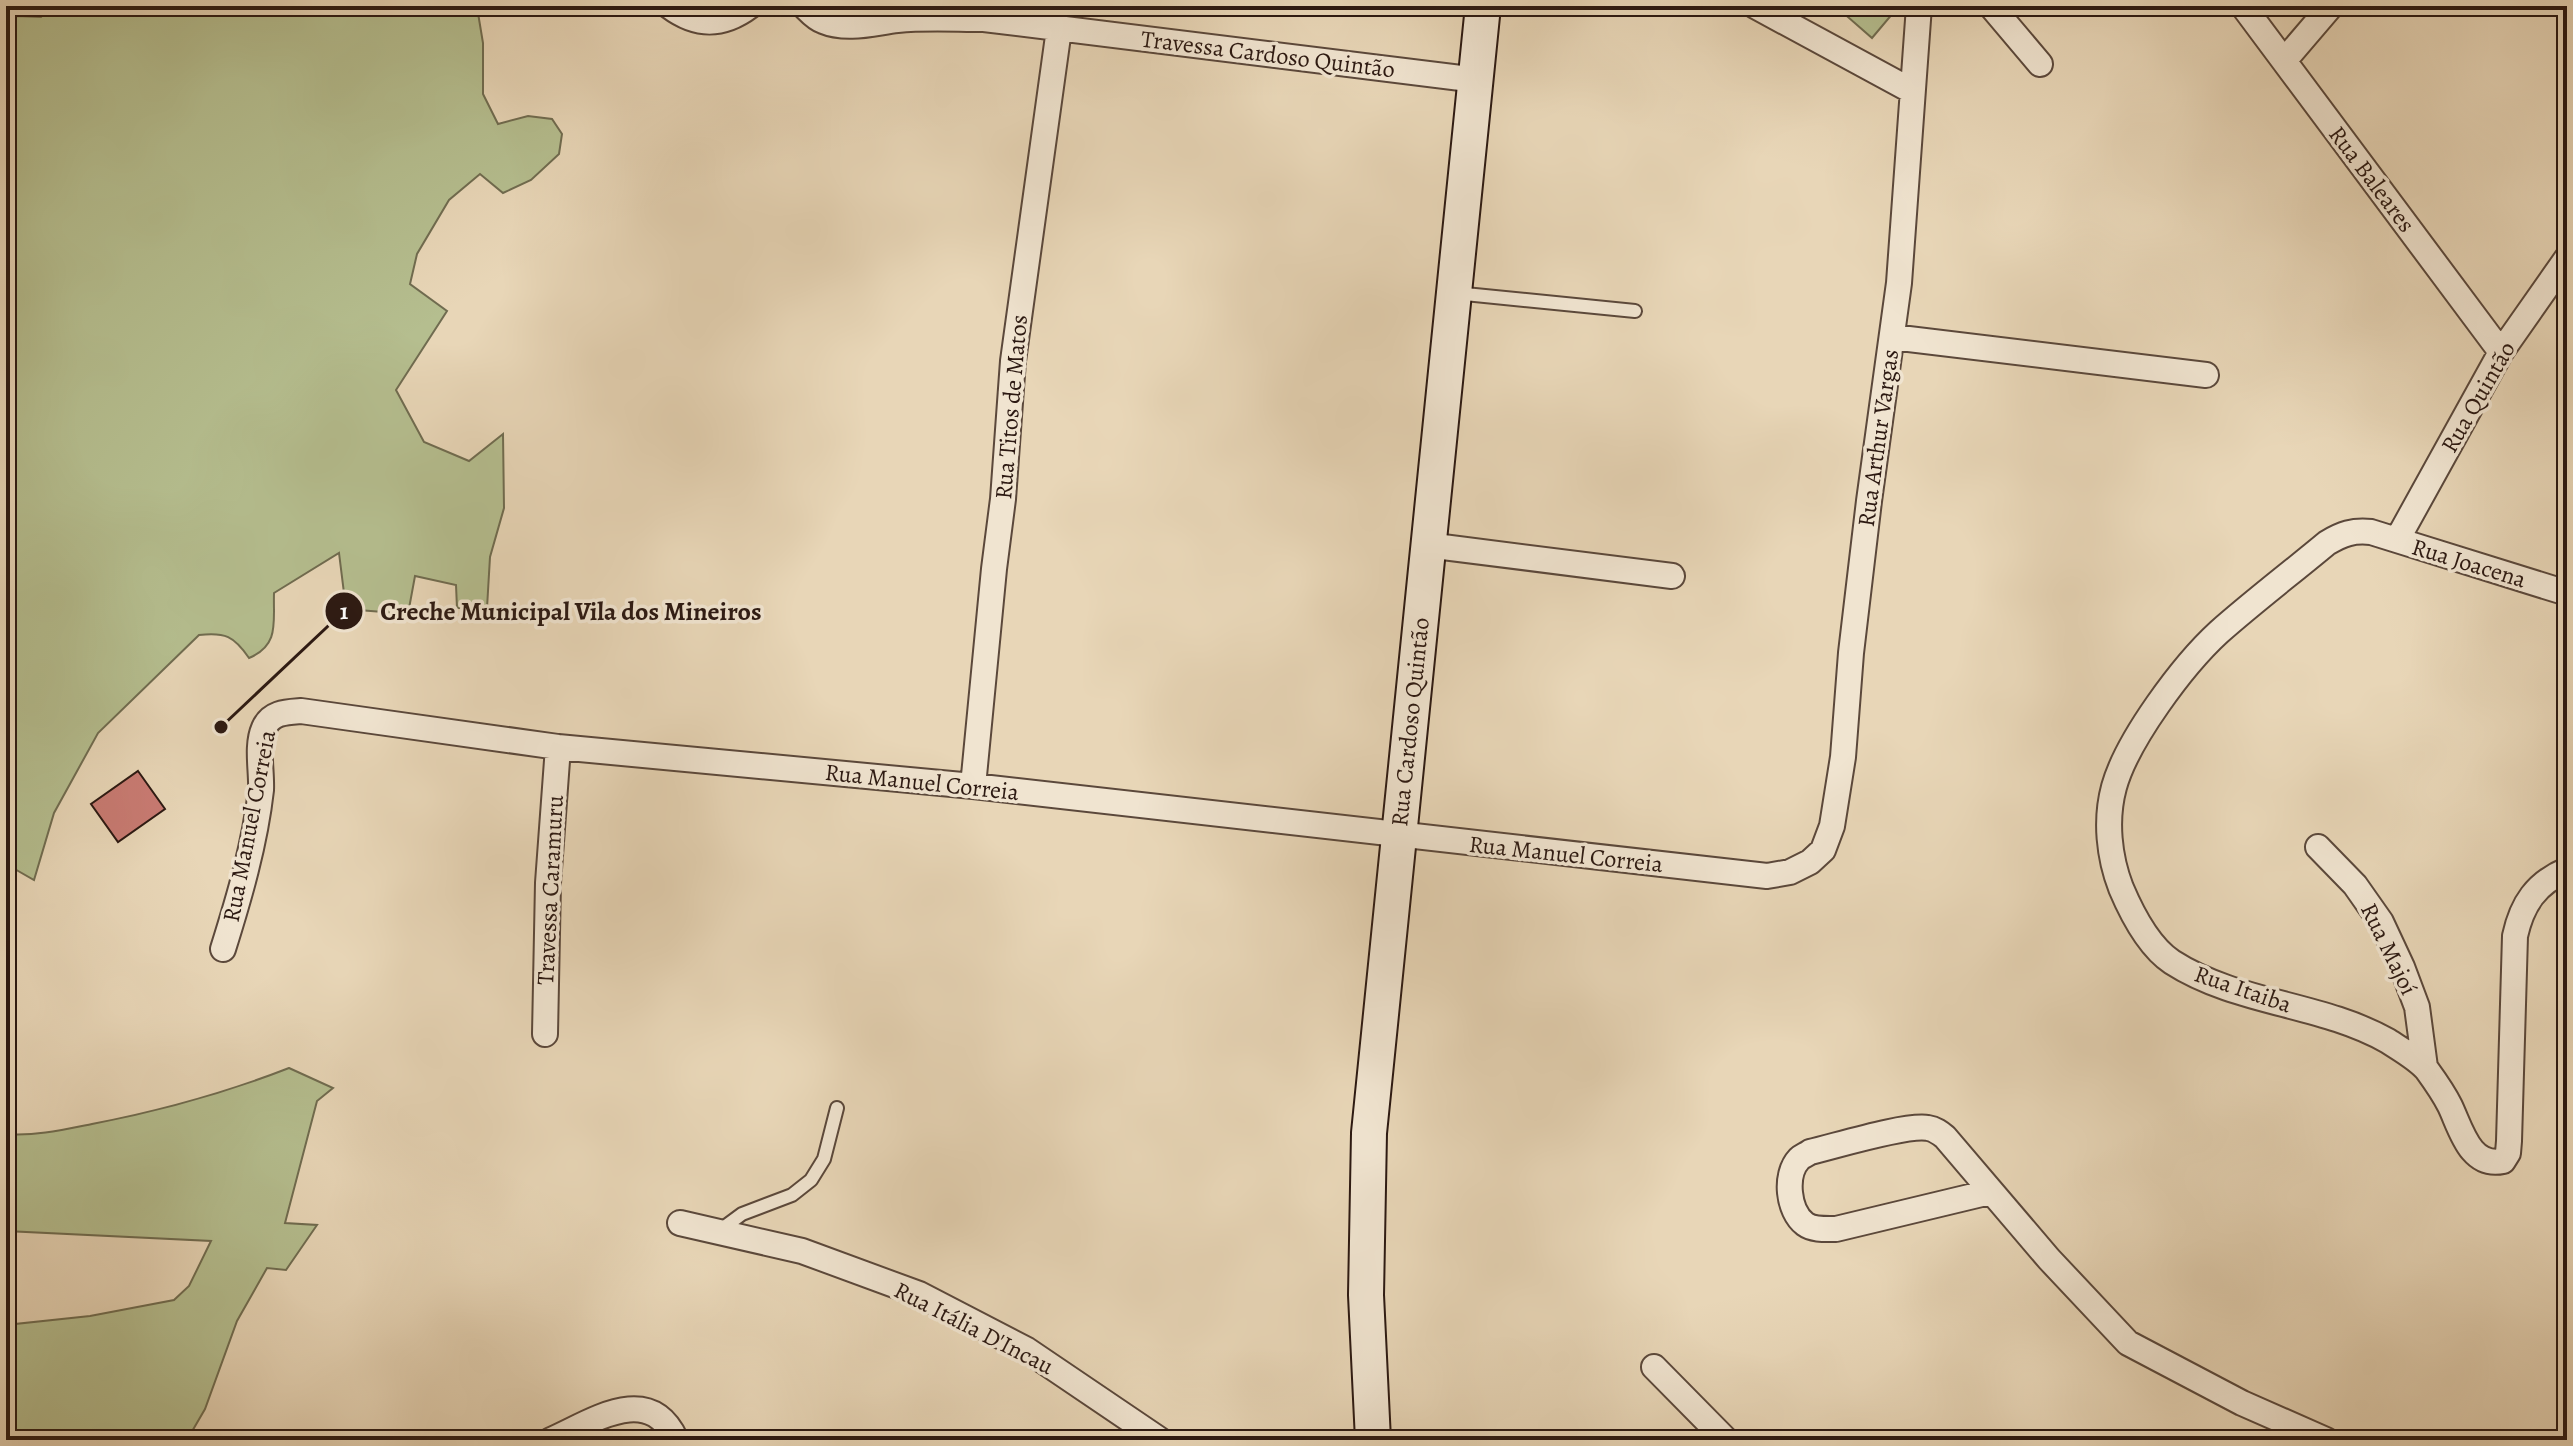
<svg xmlns="http://www.w3.org/2000/svg" width="2573" height="1446" font-family="Alegreya,serif">
	<rect width="100%" height="100%" fill="#e8d6b7"/>
	<filter id="stains"><feTurbulence type="fractalNoise" baseFrequency=".0025" numOctaves="4"/><feColorMatrix values="0 0 0 0 .2 0 0 0 0 .09 0 0 0 0 .02 0 0 0 .5 -.17"/></filter>
	<radialGradient id="worn" r=".72"><stop offset=".6" stop-color="#630" stop-opacity="0"/><stop offset="1" stop-color="#630" stop-opacity=".3"/></radialGradient>
	<path fill="#b5be8f" stroke="#706c50" stroke-width="2" d="M 50,6 L 480,6 L 478,13 L 483,43 L 483,94 L 498,124 L 528,116 L 552,119 L 562,134 L 559,154 L 531,180 L 503,193 L 480,174 L 449,200 L 417,254 L 410,284 L 447,311 L 396,390 L 424,442 L 469,461 L 503,434 L 504,508 L 490,557 L 487,608 L 457,608 L 456,585 L 415,576 L 408,614 L 346,609 L 339,553 L 274,593 C 273,622 280,645 249,658 C 234,636 225,632 199,635 L 98,733 L 54,813 L 34,880 L 6,864 L 6,20 L 16,16 L 41,17 Z
		M 1845,6 L 1899,6 L 1872,38 L 1841,11 Z
		M 289,1068 L 333,1088 L 317,1101 L 285,1223 L 317,1225 L 286,1270 L 267,1268 L 237,1321 L 205,1409 L 187,1440 L 6,1440 L 6,1325 L 90,1316 L 174,1300 L 189,1286 L 211,1241 L 6,1231 L 6,1134 C 36,1136 62,1130 92,1124 C 159,1111 225,1093 289,1068 Z"/>
	<path fill="#c97b73" stroke="#2c1912" stroke-width="2" d="M 138,771 L 165,809 L 118,842 L 91,804 Z"/>
	<g fill="none" stroke-linecap="round" stroke-linejoin="round">
		<defs>
			<path id="lane" d="M 1455,293 L 1635,311
				M 719,1231 L 742,1214 L 792,1195 L 811,1180 L 824,1159 L 837,1108"/>
			<path id="street" d="M 669,6 C 697,27 722,27 750,6
				M 804,6 C 809,11 816,19 823,21 C 847,31 873,23 897,20 C 926,17 955,19 984,19 L 1477,80
				M 1755,6 L 1912,91
				M 1991,6 L 2040,64
				M 2243,6 L 2501,352
				M 2284,61 L 2331,6
				M 1892,337 L 2206,375
				M 2397,540 L 2501,352 L 2567,258
				M 1427,545 L 1672,576
				M 2567,593 L 2371,532 C 2353,530 2342,534 2327,543 C 2291,573 2254,601 2219,632 C 2183,665 2127,740 2114,787 C 2105,820 2109,857 2121,888 C 2132,914 2148,946 2172,962 C 2237,1004 2321,1003 2388,1041 C 2400,1049 2418,1059 2427,1070 C 2435,1081 2444,1094 2450,1106 C 2461,1129 2470,1168 2503,1161 L 2508,1153 L 2509,1141 L 2515,936 C 2522,904 2536,883 2567,870
				M 973,786 L 994,569 L 1003,499 L 1013,361 L 1059,29
				M 2318,847 L 2355,885 L 2381,922 L 2402,967 L 2417,1007 L 2425,1067
				M 223,949 C 239,898 255,844 261,790 C 262,771 256,746 264,728 C 271,712 287,712 301,711 L 558,747 L 973,786 L 1767,876 L 1790,872 L 1810,862 L 1823,850 L 1832,826 L 1843,757 L 1851,653 L 1869,501 L 1899,283 L 1919,6
				M 545,1034 L 548,883 L 558,747
				M 1990,1192 L 1836,1229 C 1826,1229 1813,1230 1805,1224 C 1788,1211 1784,1175 1799,1159 C 1802,1156 1806,1155 1810,1152 C 1836,1146 1906,1124 1928,1128 C 1935,1129 1940,1133 1945,1137 L 2049,1259 L 2128,1343 L 2242,1403 L 2326,1440
				M 680,1223 L 802,1251 L 919,1294 L 1027,1350 L 1160,1440
				M 1654,1367 L 1726,1440
				M 551,1440 C 592,1422 649,1381 676,1440"/>
			<path id="secondary" d="M 1373,1440 L 1366,1295 L 1369,1133 L 1483,6"/>
		</defs>
		<use href="#lane" stroke="#5b483b" stroke-width="16"/>
		<use href="#street" stroke="#5b483b" stroke-width="28"/>
		<use href="#secondary" stroke="#2c1912" stroke-width="38"/>
		<use href="#lane" stroke="#f0e4d0" stroke-width="12"/>
		<use href="#street" stroke="#f0e4d0" stroke-width="24"/>
		<use href="#secondary" stroke="#f0e4d0" stroke-width="34"/>
	</g>
	<g text-anchor="middle" stroke-width="7" stroke-linejoin="round" paint-order="stroke">
		<g font-size="24" fill="#2c1912" stroke="#f0e4d0">
			<text transform="translate(1268 54) rotate(7)" y="8">Travessa Cardoso Quintão</text>
			<text transform="translate(2372 179) rotate(53)" y="8">Rua Baleares</text>
			<text transform="translate(2478 397) rotate(-60)" y="8">Rua Quintão</text>
			<text transform="translate(1011 407) rotate(-85)" y="8">Rua Titos de Matos</text>
			<text transform="translate(1878 438) rotate(-82)" y="8">Rua Arthur Vargas</text>
			<text transform="translate(2469 563) rotate(17)" y="8">Rua Joacena</text>
			<text transform="translate(1410 722) rotate(-84)" y="8">Rua Cardoso Quintão</text>
			<text transform="translate(922 782) rotate(6)" y="8">Rua Manuel Correia</text>
			<text transform="translate(249 826) rotate(-79)" y="8">Rua Manuel Correia</text>
			<text transform="translate(1566 854) rotate(6)" y="8">Rua Manuel Correia</text>
			<text transform="translate(550 890) rotate(-87)" y="8">Travessa Caramuru</text>
			<text transform="translate(2389 949) rotate(64)" y="8">Rua Majoí</text>
			<text transform="translate(2243 989) rotate(19)" y="8">Rua Itaiba</text>
			<text transform="translate(974 1328) rotate(27)" y="8">Rua Itália D'Incau</text>
		</g>
	</g>
	<path fill="none" stroke="#2c1912" stroke-width="3" d="M221 727L344 611"/>
	<g fill="#2c1912" stroke="#f0e4d0" stroke-width="3">
		<circle cx="221" cy="727" r="8"/>
		<circle cx="344" cy="611" r="20"/>
	</g>
	<g font-size="24" text-anchor="middle" font-weight="bold" fill="#fff">
		<text x="344" y="619">1</text>
	</g>
	<g font-size="26" text-anchor="middle" font-weight="bold" fill="#2c1912" stroke="#f0e4d0" stroke-width="7" stroke-linejoin="round" paint-order="stroke">
		<text x="571" y="620">Creche Municipal Vila dos Mineiros</text>
	</g>
	<rect width="2573" height="1446" fill="none" stroke="#e8d6b7" stroke-width="32"/>
	<rect x="8" y="8" width="2557" height="1430" fill="none" stroke="#2c1912" stroke-width="4"/>
	<rect x="16" y="16" width="2541" height="1414" fill="none" stroke="#2c1912" stroke-width="2"/>
	<rect width="100%" height="100%" filter="url(#stains)"/>
	<rect width="100%" height="100%" fill="url(#worn)"/>
</svg>
